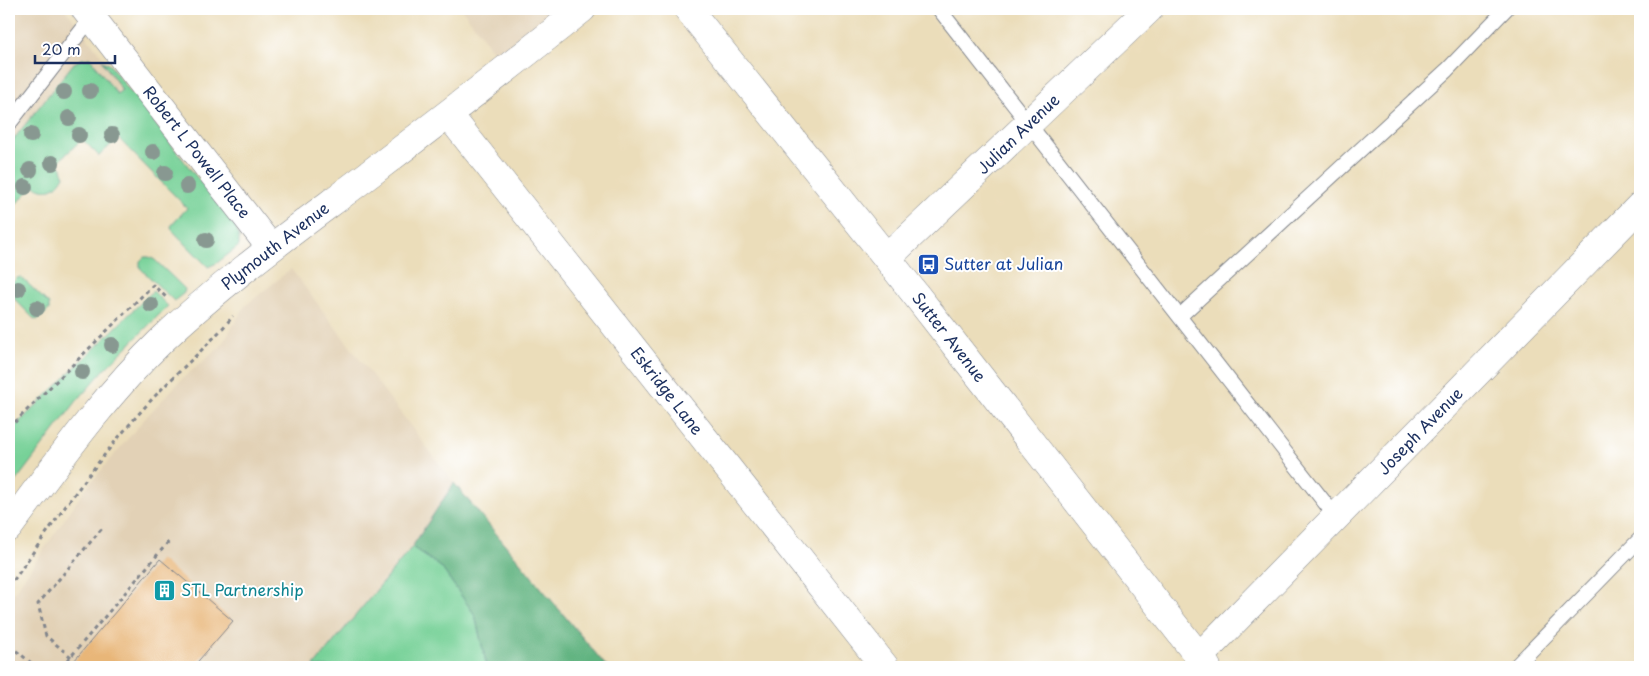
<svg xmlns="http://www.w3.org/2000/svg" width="1649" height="676" font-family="'Playpen Sans',sans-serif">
	<rect width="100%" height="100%" fill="#fff"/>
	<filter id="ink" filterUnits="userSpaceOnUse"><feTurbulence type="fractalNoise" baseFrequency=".02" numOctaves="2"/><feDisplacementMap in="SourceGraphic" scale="10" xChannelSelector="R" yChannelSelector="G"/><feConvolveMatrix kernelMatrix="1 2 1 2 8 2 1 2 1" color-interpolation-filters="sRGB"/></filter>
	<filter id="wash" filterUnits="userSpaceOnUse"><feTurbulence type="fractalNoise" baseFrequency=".0096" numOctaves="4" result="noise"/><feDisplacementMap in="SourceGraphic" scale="20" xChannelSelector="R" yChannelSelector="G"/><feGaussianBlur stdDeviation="1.12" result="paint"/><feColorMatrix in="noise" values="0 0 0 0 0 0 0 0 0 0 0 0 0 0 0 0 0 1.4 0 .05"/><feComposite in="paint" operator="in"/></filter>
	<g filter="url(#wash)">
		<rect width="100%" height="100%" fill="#ebddba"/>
		<path fill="#e2d1b6" d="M 9,9 L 65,9 L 126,87 L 9,196 Z
			M 462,9 L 557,9 L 496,55 Z
			M 291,269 L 454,483 L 412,547 L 313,667 L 9,667 L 9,600 L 86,488 L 148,415 L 183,378 L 220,347 L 245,306 Z"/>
		<path fill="#77d198" stroke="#49807b" d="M 90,58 L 117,94 L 122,90 L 102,61 L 109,64 L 236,228 L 239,238 L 239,246 L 217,263 L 208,267 L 172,230 L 171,226 L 187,208 L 118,138 L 99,156 L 82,139 L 57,163 L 62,168 L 64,176 C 56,190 48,193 34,186 L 9,211 L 9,145 L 74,63 L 82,59 Z
			M 144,257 L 149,257 L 155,260 L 185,289 L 184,293 L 174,301 L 140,268 L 140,261 Z
			M 21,277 L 49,304 L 49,310 L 37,320 L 33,318 L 9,293 L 9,286 L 17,278 Z
			M 153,291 L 168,306 L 104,370 L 76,402 L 9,490 L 9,432 Z
			M 412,547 L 441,567 L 475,615 L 487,667 L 313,667 Z"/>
		<path fill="#61b380" stroke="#3e716f" d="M 454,483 L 607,667 L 487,667 L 475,615 L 441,567 L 412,547 Z"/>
		<g id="blocks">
			<path fill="#e8b678" d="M 160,559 L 233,621 L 193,667 L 81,667 L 74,661 Z"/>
		</g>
	</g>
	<g filter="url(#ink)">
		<use href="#blocks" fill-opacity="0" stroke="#83868c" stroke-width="1"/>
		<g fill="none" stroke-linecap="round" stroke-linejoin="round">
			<defs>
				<path id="lane" d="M 939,9 L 1336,517
					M 9,124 L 92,17
					M 1180,316 L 1447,70 L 1506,9
					M 1515,667 L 1640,539"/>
				<path id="street" d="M 85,9 L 271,248
					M 688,9 L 887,258 L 1207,667
					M 448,114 L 885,667
					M 887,258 L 1149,9
					M 9,527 C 57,463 104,396 162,340 C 227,278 301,226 372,172 C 443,118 513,64 582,9
					M 1199,657 L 1640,206"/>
			</defs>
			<use href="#lane" stroke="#83868c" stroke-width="16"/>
			<use href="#street" stroke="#83868c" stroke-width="29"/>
			<path stroke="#83868c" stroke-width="3" stroke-dasharray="4 4" stroke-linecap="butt" d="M 9,428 L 153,285 L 167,298
				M 9,587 C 52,525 94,463 145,407 C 173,375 206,349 233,316
				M 9,648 L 13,648 L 36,667
				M 71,657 L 46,636 L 38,604 L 104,526
				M 62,667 L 170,540"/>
			<use href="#lane" stroke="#fff" stroke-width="14"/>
			<use href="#street" stroke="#fff" stroke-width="28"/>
		</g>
		<g fill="#889891">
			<circle cx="90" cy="91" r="8"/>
			<circle cx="64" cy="92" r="8"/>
			<circle cx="69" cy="118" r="8"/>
			<circle cx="31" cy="135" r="8"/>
			<circle cx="79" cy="135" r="8"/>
			<circle cx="112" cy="135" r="8"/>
			<circle cx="153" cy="152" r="8"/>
			<circle cx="52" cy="163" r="8"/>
			<circle cx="30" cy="170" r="8"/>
			<circle cx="165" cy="173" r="8"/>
			<circle cx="187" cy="186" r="8"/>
			<circle cx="25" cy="187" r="8"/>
			<circle cx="206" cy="240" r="8"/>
			<circle cx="18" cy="289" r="8"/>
			<circle cx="151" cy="305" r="8"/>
			<circle cx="37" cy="308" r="8"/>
			<circle cx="112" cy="345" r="8"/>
			<circle cx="82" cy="372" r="8"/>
		</g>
	</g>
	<defs>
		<symbol id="bus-square" viewBox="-11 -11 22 22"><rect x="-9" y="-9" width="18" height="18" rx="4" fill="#1a4fb4" stroke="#fff"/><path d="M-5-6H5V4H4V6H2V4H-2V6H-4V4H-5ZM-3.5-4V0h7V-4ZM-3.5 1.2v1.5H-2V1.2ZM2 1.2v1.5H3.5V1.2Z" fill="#fff"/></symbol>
		<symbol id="building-square" viewBox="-11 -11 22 22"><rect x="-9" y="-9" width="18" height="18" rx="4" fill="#0f9aa8" stroke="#fff"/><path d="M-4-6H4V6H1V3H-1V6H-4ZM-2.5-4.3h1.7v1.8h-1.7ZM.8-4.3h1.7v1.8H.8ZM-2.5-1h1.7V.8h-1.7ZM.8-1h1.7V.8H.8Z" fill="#fff"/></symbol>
	</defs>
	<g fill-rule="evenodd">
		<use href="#bus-square" x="916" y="252" width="25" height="25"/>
		<use href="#building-square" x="152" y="578" width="25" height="25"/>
	</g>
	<g text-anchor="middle" stroke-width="4" stroke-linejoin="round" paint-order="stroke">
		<g font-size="16" fill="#1b2f5e" stroke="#fff">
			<text transform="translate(1018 134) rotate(-44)" y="6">Julian Avenue</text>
			<text transform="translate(197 152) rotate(52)" y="6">Robert L Powell Place</text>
			<text transform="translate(275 246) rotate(-38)" y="6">Plymouth Avenue</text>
			<text transform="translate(949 337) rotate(52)" y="6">Sutter Avenue</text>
			<text transform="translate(667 391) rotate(52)" y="6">Eskridge Lane</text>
			<text transform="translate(1420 431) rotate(-46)" y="6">Joseph Avenue</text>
		</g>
		<g font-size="16" fill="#164399" stroke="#fff" text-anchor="start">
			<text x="944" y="270">Sutter at Julian</text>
		</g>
		<g font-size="16" fill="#0d838f" stroke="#fff" text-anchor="start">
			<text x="181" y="596">STL Partnership</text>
		</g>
	</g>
	<rect width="1649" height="676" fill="none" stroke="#fff" stroke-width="30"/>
	<path d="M35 55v8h80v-8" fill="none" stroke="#1b2f5e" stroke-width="2.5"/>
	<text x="42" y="55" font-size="15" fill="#1b2f5e" stroke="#ffffff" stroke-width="4" paint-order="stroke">20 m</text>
</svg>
